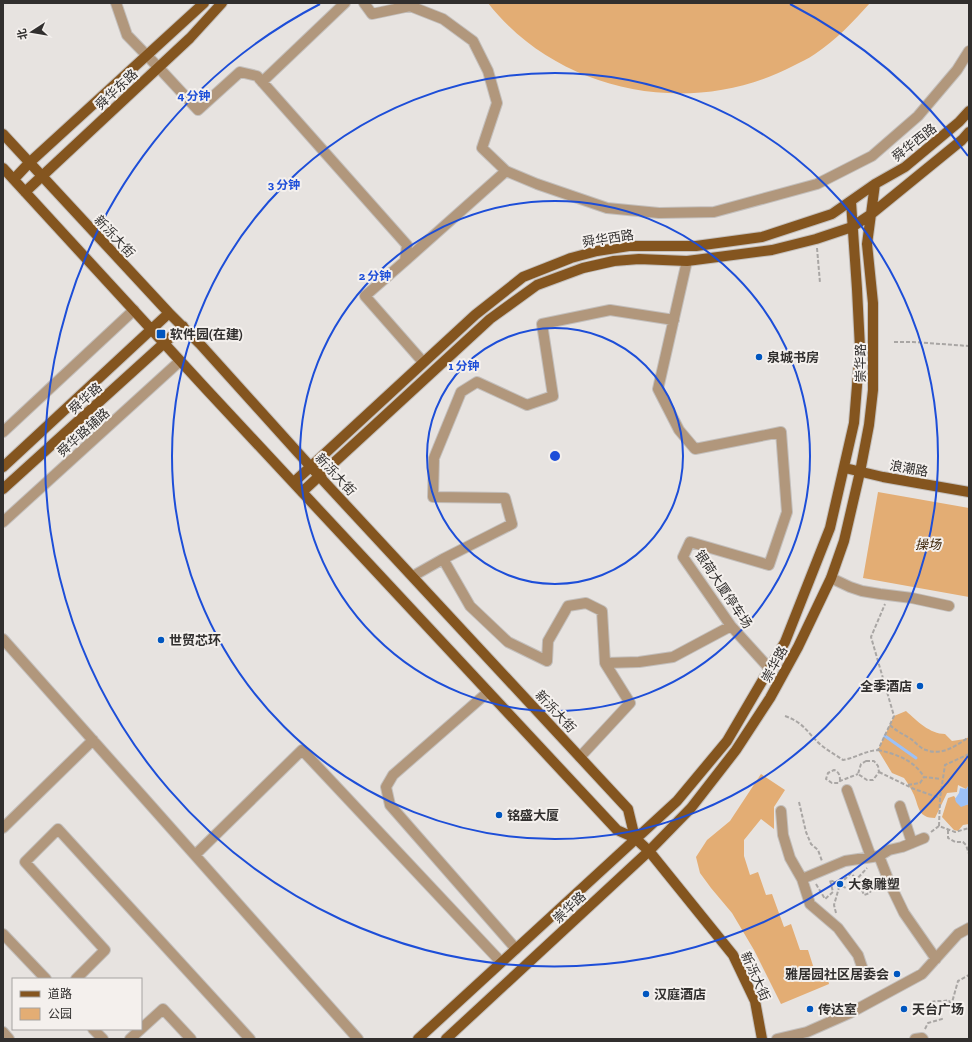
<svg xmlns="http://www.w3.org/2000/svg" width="972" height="1042" font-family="'Zilla Slab','Noto Sans SC',serif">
	<rect width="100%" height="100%" fill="#e7e3e0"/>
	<path fill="#e3ad74" d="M 488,3 L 870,3 C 853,22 836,40 815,54 C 808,59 800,62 793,66 C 692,119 559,94 488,3 Z
		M 878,492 L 969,508 L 969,597 L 863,578 Z
		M 906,711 C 917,721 930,734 945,734 L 952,741 L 965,739 L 969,737 L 969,785 L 966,789 L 958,785 L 957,792 L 947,793 L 935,818 C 918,818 919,807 914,795 C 911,789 908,783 904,778 L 892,773 L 878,750 L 894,716 Z
		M 761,774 L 785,790 L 774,807 L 774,829 L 761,819 L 744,840 L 744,856 L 750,875 L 758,872 L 766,895 L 772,894 L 784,927 L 791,924 L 800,950 L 808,950 L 816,975 L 826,972 L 829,984 L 781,1004 L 754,950 L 732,913 L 711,888 L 700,873 L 696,857 L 707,840 L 730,821 Z
		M 954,796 L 961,806 L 969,804 L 969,824 L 963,825 L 958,831 L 954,830 L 942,817 L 948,798 Z"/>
	<path fill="#9cc1f7" d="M 969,785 L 969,804 L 961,807 L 956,802 L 955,799 L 959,793 L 960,788 L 966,789 Z"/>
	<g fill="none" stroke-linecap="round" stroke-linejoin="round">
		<path stroke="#9cc1f7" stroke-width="3" d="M 885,736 L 916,758"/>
		<defs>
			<path id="minor" d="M 116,3 L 127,35 L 159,68 L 198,110 L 240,72 L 257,76 L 407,245 L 405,261 L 365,296 L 423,362
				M 364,3 L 372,14 L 410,6 L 443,19 L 473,41 L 488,71 L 497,103 L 482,148 L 506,171 L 537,184 L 607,208 L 659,213 L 714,212 L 817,184 L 872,156 L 918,116 L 957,70 L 969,51
				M 262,82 L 345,3
				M 405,261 L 506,171
				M 687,261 L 658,389 L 679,430 L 695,449 L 781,432 L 787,512 L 769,565 L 690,542 L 683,557 L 731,626 L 769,668
				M 674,320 L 610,310 L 542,324 L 553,396 L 527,405 L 477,382 L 461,392 L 434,458 L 433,497 L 505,498 L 512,524 L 443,559 L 470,606 L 508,642 L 547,661 L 548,641 L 568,606 L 586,603 L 602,611 L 605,663 L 639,662 L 673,657 L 731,626
				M 3,432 L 134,310
				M 3,522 L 180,361
				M 413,576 L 443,559
				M 831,578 L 850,587 L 862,591 L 880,594 L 912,598 L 949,606
				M 3,639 L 358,1039
				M 488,692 L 393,775 L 386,787 L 390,805 L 516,949
				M 580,757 L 630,703 L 605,663
				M 847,790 L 871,857
				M 900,806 L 912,843
				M 781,811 L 783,835 L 790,858 L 802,879
				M 3,828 L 93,740
				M 195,855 L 302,750 L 501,962
				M 879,856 L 889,850 L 902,847 L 924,838
				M 3,934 L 46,979
				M 865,976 L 858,955 L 838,928 L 810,904 L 802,879 L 845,861 L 879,856 L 890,884 L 904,913 L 936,959
				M 76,979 L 105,950 L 25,862 L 58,829 L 250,1039
				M 93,1029 L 103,1039
				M 141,1029 L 163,1009 L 191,1039
				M 3,1032 L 9,1039
				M 130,1039 L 141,1029
				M 777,1039 L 807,1032 L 850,1013 L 922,974 L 958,934 L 969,928
				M 915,1039 L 922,1038 L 923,1039"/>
			<path id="major" d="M 3,134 L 169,313 L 200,344 L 319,476 L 628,809 L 635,838
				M 3,168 L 207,390 L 617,830 L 635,838 L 649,851 L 733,955 L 755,1001 L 762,1039
				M 14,179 L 29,163 L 204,3
				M 25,192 L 190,38 L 222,3
				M 3,467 L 169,313
				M 845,468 L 883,477 L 969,492
				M 294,482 L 475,315 L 523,277 L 571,258 L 597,251 L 629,246 L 696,246 L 762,237 L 832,214 L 875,184 L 905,167 L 959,122 L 969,111
				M 3,489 L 183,326
				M 302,492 L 490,319 L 537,285 L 583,268 L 614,261 L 639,259 L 687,261 L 772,250 L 816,239 L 852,227 L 870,215 L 962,140 L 969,132
				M 418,1039 L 677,801 L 727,741 L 785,642 L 830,528 L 854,423 L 860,348 L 857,289 L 851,202
				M 446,1039 L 649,851 L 691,808 L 736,750 L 770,698 L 798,647 L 831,578 L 844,541 L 860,472 L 869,425 L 873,390 L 873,303 L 867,244 L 875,184"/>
		</defs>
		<use href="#minor" stroke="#c3bfbc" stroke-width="12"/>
		<use href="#major" stroke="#c3bfbc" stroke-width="12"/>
		<path stroke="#a9a6a4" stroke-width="2" stroke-dasharray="4 2" stroke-linecap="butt" d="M 817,248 L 820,283
			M 894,342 L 913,342 L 969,346
			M 785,716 C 805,723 807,733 821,745 C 828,751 836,755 843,760 C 855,758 865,751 878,750 L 894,716 L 871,637 L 885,604
			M 890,725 C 896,731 903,734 911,739 C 916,743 920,748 926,750 C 942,756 956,746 969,737
			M 878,750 C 896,754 914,760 924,777 L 941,779
			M 866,761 L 874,761 L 878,766 L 879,772 L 873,780 L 867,780 L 858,774 L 861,764 Z
			M 879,772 L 914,789 L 940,798
			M 840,781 C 840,775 839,772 834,770 L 828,773 L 826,779 L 832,783 L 839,783 L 840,781 L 858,774
			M 908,785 L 920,783 L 924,777
			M 799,802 L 806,832 L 811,844 L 818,850 L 822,861
			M 939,826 L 940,798 L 945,765 L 969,754
			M 948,830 L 948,838 L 955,842 L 963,842 L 966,845 L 969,854
			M 931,832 L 939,826 L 955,832 L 969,828
			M 816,884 L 825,899 L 833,892 L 830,880 L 850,890 L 856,880 L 867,868
			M 836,913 L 834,905 L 840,884 L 851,873 L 859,883 L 864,895 L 870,893 L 875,876
			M 925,1029 L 928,1023 L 942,1019 L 931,1002 C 938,1000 941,1002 949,1000 L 951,1006 L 958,981 L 969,975"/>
		<use href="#minor" stroke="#b1977c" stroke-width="10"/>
		<use href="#major" stroke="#84551f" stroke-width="10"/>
	</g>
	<g fill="none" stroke="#1d4ed8" stroke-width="2">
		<circle cx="555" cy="456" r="128"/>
		<circle cx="555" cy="456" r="255"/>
		<circle cx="555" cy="456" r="383"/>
		<path d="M968 756A510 510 0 1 1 320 4M790 4A510 510 0 0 1 968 156"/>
	</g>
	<g fill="#0056bf" stroke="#f4f0ed" stroke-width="1.5">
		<rect x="156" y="329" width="10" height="10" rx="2"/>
		<circle cx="759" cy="357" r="4"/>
		<circle cx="161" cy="640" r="4"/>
		<circle cx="920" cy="686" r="4"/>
		<circle cx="499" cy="815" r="4"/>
		<circle cx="840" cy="884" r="4"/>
		<circle cx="897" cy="974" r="4"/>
		<circle cx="646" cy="994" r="4"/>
		<circle cx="810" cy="1009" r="4"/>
		<circle cx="904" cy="1009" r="4"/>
	</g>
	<g text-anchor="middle" stroke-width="4" stroke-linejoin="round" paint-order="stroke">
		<g font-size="13" fill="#312f2e" stroke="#f4f0ed">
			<text transform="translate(116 89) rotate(-43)" y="5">舜华东路</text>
			<text transform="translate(914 142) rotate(-38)" y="5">舜华西路</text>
			<text transform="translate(115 236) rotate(47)" y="5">新泺大街</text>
			<text transform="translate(608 238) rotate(-9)" y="5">舜华西路</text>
			<text transform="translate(860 363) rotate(-90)" y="5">崇华路</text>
			<text transform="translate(85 398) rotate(-42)" y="5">舜华路</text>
			<text transform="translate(83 432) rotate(-42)" y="5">舜华路辅路</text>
			<text transform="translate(909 468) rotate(10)" y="5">浪潮路</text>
			<text transform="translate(336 474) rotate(47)" y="5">新泺大街</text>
			<text transform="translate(724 589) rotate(56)" y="5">银荷大厦停车场</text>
			<text transform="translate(774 664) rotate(-61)" y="5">崇华路</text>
			<text transform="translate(556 711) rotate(47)" y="5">新泺大街</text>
			<text transform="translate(569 907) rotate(-43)" y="5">崇华路</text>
			<text transform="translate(756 976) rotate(66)" y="5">新泺大街</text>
		</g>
		<g font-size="13" font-weight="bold" fill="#312f2e" stroke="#f4f0ed" text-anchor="start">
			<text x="170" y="339">软件园(在建)</text>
			<text x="767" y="362">泉城书房</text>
			<text x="169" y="645">世贸芯环</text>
			<text x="912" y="691" text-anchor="end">全季酒店</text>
			<text x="507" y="820">铭盛大厦</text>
			<text x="848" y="889">大象雕塑</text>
			<text x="889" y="979" text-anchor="end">雅居园社区居委会</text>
			<text x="654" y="999">汉庭酒店</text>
			<text x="818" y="1014">传达室</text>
			<text x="912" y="1014">天台广场</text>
		</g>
		<g font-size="13" font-style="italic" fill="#3c2407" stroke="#f4f0ed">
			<text x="928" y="549">操场</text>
		</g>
	</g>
	<circle cx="555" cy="456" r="6" fill="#1d4ed8" stroke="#f4f0ed" stroke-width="2"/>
	<g font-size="12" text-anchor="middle" font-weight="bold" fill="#1d4ed8" stroke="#f4f0ed" stroke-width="4" stroke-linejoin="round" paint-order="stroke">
		<text x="194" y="100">4 分钟</text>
		<text x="284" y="189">3 分钟</text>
		<text x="375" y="280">2 分钟</text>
		<text x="464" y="370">1 分钟</text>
	</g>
	<rect width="972" height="1042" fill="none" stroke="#312f2e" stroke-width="8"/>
	<rect x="12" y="978" width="130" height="52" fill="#f4f0ed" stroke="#a6a3a1"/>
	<rect x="20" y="991" width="20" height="6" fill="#84551f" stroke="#a6a3a1"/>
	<text x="48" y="998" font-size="12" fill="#312f2e">道路</text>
	<rect x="20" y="1008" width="20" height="12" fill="#e3ad74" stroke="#a6a3a1"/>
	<text x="48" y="1018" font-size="12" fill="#312f2e">公园</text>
	<g transform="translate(32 32) rotate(258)" stroke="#f4f0ed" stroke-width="3" paint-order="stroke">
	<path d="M0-3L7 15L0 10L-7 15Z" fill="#312f2e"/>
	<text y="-6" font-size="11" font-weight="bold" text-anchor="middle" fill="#312f2e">北</text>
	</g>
</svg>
